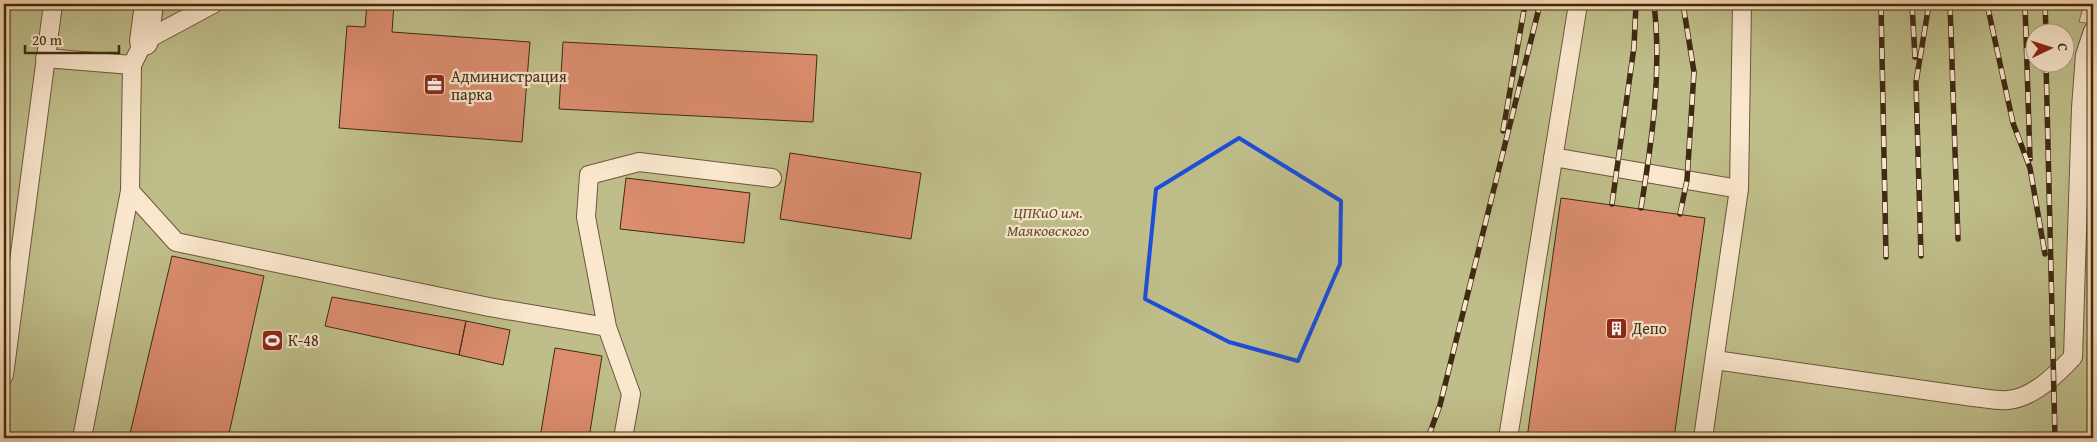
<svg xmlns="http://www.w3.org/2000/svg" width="2097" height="442" font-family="'Gentium Book Plus',serif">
	<rect width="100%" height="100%" fill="#f7dab2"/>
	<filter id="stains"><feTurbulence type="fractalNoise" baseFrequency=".004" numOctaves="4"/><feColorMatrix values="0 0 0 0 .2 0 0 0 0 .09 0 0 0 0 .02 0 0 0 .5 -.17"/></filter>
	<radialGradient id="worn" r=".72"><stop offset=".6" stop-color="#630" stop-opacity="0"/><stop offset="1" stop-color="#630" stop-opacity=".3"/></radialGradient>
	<path fill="#bfbe8a" stroke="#80744e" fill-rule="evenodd" d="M 4,4 L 2084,4 L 2079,22 L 2093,24 L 2093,438 L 4,438 ZM 2034,32 L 2064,32 L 2064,62 L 2034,62 Z"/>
	<path fill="#db8d6e" stroke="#402a13" d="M 367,4 L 394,4 L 392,32 L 530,42 L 522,142 L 339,128 L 347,26 L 365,27 Z
		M 563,42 L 817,55 L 813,122 L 559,109 Z
		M 790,153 L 921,173 L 911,239 L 780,219 Z
		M 626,178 L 750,193 L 744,243 L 620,229 Z
		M 1561,198 L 1705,218 L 1674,438 L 1527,438 Z
		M 172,256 L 264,276 L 228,438 L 129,438 Z
		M 332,297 L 466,321 L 459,355 L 325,326 Z
		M 466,321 L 510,330 L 503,365 L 459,355 Z
		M 555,348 L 602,356 L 589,438 L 540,438 Z"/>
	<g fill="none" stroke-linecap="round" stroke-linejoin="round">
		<defs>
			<path id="lane" d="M 213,4 L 144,41 L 132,65 L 130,191 L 176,242 L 489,307 L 607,327
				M 45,58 L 132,65
				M 1553,157 L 1739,189 L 1742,4
				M 1715,360 L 1973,397 C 1984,398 1997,401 2008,400 C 2033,398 2057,374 2073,357 L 2081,108 L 2085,55 L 2093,31
				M 4,375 L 53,4
				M 82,438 L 130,191
				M 623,438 L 631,394 L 607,327 L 586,217 L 589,175 L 639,162 L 772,178
				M 1508,438 L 1578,4
				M 1703,438 L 1739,189"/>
			<path id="street" d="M 144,41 L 149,4"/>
		</defs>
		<use href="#lane" stroke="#6e563b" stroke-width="20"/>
		<use href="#street" stroke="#6e563b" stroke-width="30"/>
		<use href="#lane" stroke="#fae7cd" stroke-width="18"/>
		<use href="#street" stroke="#fae7cd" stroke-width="28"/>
		<defs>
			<path id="rail" d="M 1881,4 L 1886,257
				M 1912,4 L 1915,57
				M 1950,4 L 1958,239
				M 1987,4 L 2013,123 L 2030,168 L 2045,254
				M 2025,4 L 2030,159
				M 2045,4 L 2046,32
				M 2046,62 L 2055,438
				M 1503,131 L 1525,4
				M 1612,204 L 1634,47 L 1636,4
				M 1641,208 C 1652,140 1662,72 1654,4
				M 1680,214 L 1687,180 L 1694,72 L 1683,4
				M 1921,256 L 1916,82 L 1929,4
				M 1428,438 L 1440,405 L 1540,4"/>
		</defs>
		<use href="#rail" stroke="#402a13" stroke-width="5.5"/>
		<use href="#rail" stroke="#fae7cd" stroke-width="4" stroke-dasharray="11" stroke-linecap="butt"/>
	</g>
	<path fill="none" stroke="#1d4ed8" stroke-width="4" stroke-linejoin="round" d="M 1239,138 L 1341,201 L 1340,264 L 1298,361 L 1229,342 L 1145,299 L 1156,189 Z"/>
	<defs>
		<symbol id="office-square" viewBox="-11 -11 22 22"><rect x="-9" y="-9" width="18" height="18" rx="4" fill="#8f2418" stroke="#fae7cd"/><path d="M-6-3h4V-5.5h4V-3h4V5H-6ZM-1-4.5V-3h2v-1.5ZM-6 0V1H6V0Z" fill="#fff"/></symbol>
		<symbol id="building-square" viewBox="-11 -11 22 22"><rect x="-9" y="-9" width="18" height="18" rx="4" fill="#8f2418" stroke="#fae7cd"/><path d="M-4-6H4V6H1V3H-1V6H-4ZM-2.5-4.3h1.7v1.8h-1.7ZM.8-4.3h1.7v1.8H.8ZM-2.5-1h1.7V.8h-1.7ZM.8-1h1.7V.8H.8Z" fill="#fff"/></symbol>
		<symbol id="stadium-square" viewBox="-11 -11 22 22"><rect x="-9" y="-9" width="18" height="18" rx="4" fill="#8f2418" stroke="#fae7cd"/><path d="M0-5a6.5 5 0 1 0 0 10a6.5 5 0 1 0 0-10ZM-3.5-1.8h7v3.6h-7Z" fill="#fff"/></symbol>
	</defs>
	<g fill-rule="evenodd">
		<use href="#office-square" x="422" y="72" width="25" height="25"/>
		<use href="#building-square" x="1604" y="316" width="25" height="25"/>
		<use href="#stadium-square" x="260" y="328" width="25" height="25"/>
	</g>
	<g text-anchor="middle" stroke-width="4.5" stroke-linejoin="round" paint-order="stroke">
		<g font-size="16" fill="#402a13" stroke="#fae7cd" text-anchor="start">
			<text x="451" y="82">Администрация<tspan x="451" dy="18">парка</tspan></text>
			<text x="1632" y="334">Депо</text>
			<text x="288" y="346">К-48</text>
		</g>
		<g font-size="16" font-style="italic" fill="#604f31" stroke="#fae7cd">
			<text x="1048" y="218">ЦПКиО им.<tspan x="1048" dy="18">Маяковского</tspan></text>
		</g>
	</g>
	<rect width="2097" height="442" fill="none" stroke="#f7dab2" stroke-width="20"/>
	<rect x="5" y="5" width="2087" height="432" fill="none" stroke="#402a13" stroke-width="2.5"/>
	<rect x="10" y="10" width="2077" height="422" fill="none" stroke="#402a13"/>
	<g transform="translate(2050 48) rotate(86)"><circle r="24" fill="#fae7cd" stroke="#b09b83"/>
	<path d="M0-4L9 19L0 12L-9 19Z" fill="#8f2418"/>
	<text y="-8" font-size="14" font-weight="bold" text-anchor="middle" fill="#402a13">С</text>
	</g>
	<path d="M25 45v8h94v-8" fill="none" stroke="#402a13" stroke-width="2.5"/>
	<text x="32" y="45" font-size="15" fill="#402a13" stroke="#fae7cd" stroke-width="4" paint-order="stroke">20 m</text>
	<rect width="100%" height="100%" filter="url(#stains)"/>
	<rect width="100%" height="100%" fill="url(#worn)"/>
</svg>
